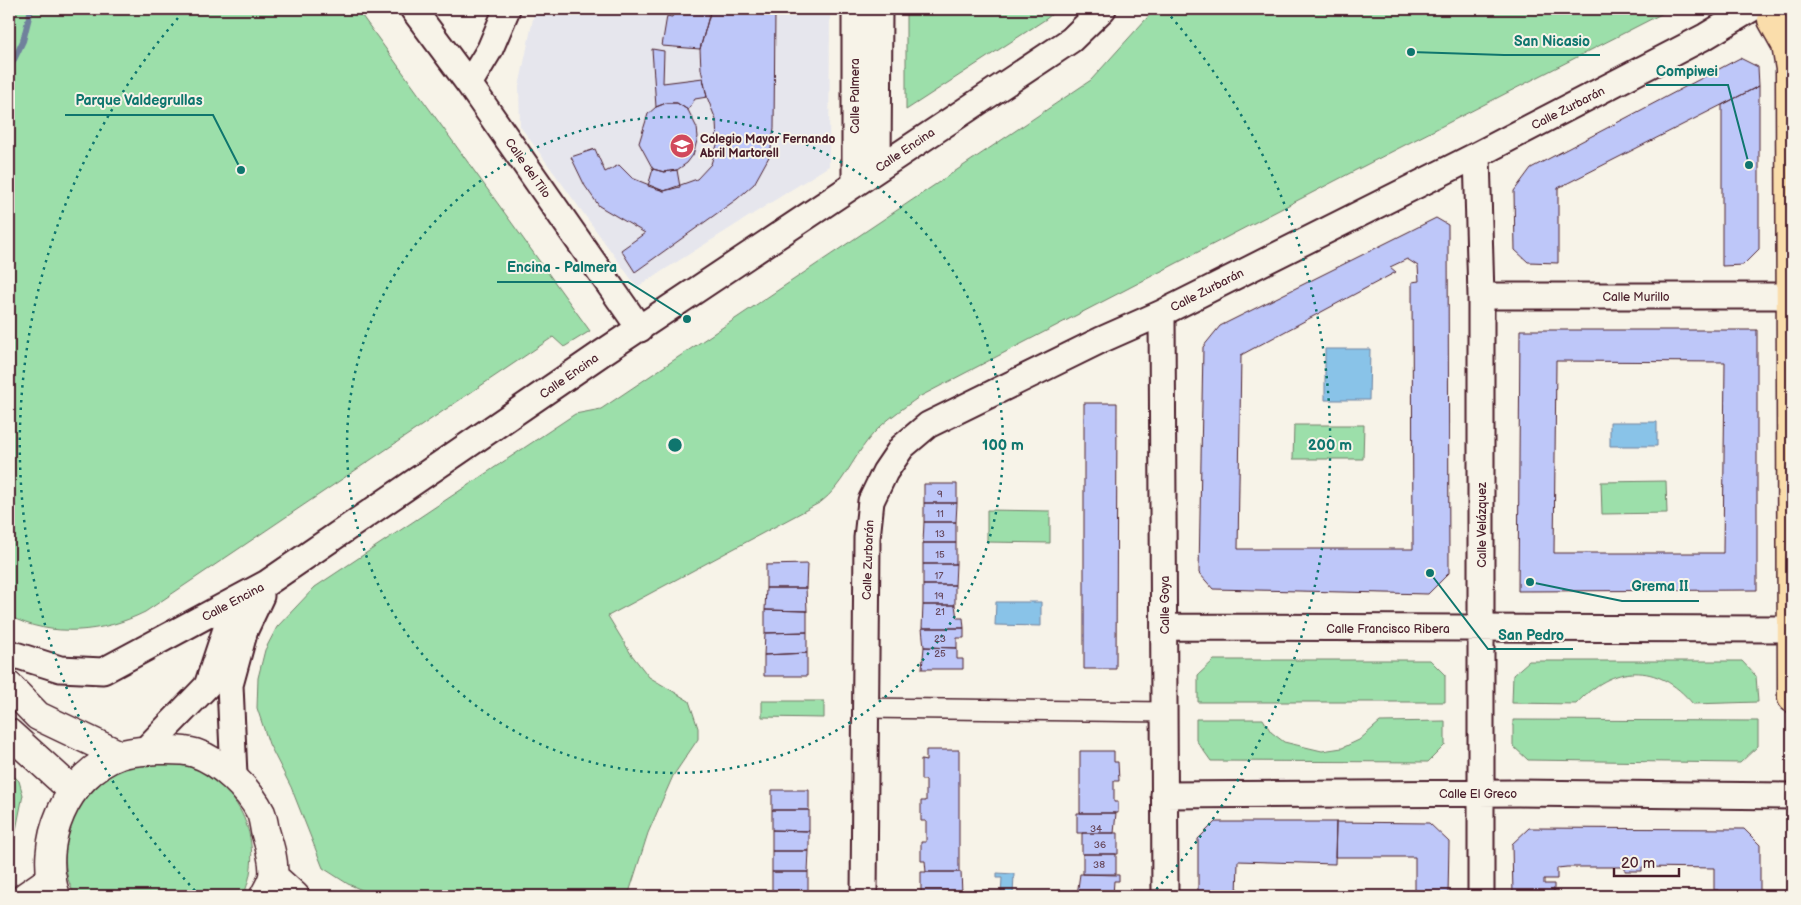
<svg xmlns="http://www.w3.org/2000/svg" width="1801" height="905" font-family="'Balsamiq Sans',sans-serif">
	<rect width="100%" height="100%" fill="#f7f3e8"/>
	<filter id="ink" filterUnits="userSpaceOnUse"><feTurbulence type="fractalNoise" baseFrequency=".02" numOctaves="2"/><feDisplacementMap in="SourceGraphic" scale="10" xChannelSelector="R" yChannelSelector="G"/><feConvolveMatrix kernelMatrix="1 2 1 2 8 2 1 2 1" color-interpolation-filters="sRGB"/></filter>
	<g filter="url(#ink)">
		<path fill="#e6e6ed" d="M 535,9 L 830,9 L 829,166 L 637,287 L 520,126 L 519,87 Z"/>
		<path fill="#9cdfaa" stroke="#737f6a" d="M 9,9 L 357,9 L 590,331 L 564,347 L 553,337 L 145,612 C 103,633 52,638 9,616 Z
			M 906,9 L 1058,9 L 1046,19 L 906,110 Z
			M 1155,9 L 1671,9 L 1358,169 L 919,397 C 901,410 882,422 868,440 C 852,460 842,486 821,502 L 608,616 L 631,654 L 649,677 L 689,701 L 698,728 L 698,739 L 673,776 L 648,833 L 628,896 L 376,896 L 348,884 L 323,868 L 291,787 L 269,744 L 257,708 L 258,678 L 265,650 L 277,627 L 315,587 L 575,414 L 601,409 L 1091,80 Z
			M 1294,425 L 1364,425 L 1363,459 L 1293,459 Z
			M 1666,481 L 1667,513 L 1602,514 L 1601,482 Z
			M 987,510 L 1050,511 L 1050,543 L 987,542 Z
			M 1214,660 L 1430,660 L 1445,675 L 1445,702 L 1198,702 L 1198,675 Z
			M 1529,661 L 1742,661 L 1756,676 L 1758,702 L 1693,704 C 1657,661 1613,664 1576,704 L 1512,703 L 1513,675 Z
			M 762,701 L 824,701 L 824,718 L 762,717 Z
			M 1196,719 L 1263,719 L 1271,732 L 1284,742 L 1322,751 L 1342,748 L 1359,740 L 1380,722 L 1445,721 L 1445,745 L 1428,762 L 1211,761 L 1196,740 Z
			M 1513,720 L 1758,721 L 1758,746 L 1740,763 L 1528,760 L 1513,746 Z
			M 145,763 C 154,763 166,761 175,763 C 237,774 268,841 243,896 L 75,896 C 72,889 68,882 67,874 C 59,835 80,793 115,773 C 124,768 135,766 145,763 Z
			M 9,771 L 19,781 L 23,795 L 15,835 L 13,861 L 9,876 Z"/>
		<path fill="#89c3e8" stroke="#70819c" d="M 1325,349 L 1370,349 L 1369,400 L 1325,400 Z
			M 1610,422 L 1657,422 L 1657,446 L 1610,446 Z
			M 996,602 L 1041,602 L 1041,626 L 995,625 Z
			M 997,873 L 1014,874 L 1013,896 L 1001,896 L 1002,878 L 997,878 Z"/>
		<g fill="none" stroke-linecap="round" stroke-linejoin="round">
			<path stroke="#70819c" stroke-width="6" d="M 9,70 L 23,41 L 31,9"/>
		</g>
		<path fill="#bec7f9" stroke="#4a1f2b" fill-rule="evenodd" d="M 675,9 L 711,9 L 700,49 L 662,46 L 667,16 L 672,17 Z
			M 711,9 L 775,9 L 774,128 L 770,155 L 754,184 L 737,199 L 635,272 L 621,250 L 645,233 L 599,206 L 585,186 L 571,157 L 595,149 L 605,172 L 619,165 L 632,178 L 664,191 L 697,179 L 711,164 L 717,145 L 716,120 L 707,97 L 701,69 L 700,49 Z
			M 652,49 L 664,51 L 663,83 L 703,78 L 707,97 L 695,99 L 688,110 L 677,103 L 666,103 L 656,107 Z
			M 1740,58 L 1758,67 L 1759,86 L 1558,188 L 1558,263 L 1528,262 L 1515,250 L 1514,191 L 1531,168 Z
			M 1759,86 L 1759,249 L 1743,265 L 1722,266 L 1722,105 Z
			M 666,103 L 677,103 L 688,110 L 697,128 L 698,137 L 693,155 L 687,163 L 677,170 L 664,172 L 653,169 L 639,143 L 648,114 L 656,107 Z
			M 653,169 L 664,172 L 677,170 L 680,187 L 664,191 L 648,186 Z
			M 1436,218 L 1448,225 L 1449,573 L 1428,594 L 1213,589 L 1199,573 L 1203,347 L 1220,326 ZM 1407,259 L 1418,266 L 1419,281 L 1412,282 L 1413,549 L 1238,549 L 1241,355 L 1396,272 L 1390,267 Z
			M 1520,330 L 1757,330 L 1757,590 L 1518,591 ZM 1556,361 L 1725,362 L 1723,553 L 1554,553 Z
			M 1084,403 L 1117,403 L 1116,669 L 1084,669 Z
			M 924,484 L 957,484 L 957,503 L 924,503 Z
			M 924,503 L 957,503 L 956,522 L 924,522 Z
			M 924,522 L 956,522 L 956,543 L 923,543 Z
			M 923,543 L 956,543 L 956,564 L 923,564 Z
			M 807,564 L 806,588 L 766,588 L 766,565 Z
			M 923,564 L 956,564 L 955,585 L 923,585 Z
			M 923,585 L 955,585 L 955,605 L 923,605 Z
			M 766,588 L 806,588 L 807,611 L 765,610 Z
			M 923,605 L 955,605 L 957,618 L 963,618 L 964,628 L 922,628 Z
			M 765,610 L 807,611 L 807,632 L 765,633 Z
			M 922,628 L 964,628 L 964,638 L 957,638 L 957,648 L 924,647 Z
			M 807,632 L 807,653 L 764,655 L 765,633 Z
			M 924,647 L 957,648 L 957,659 L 963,659 L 963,669 L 922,669 Z
			M 807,653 L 807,676 L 764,676 L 764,655 Z
			M 926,750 L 959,750 L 959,872 L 926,872 L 925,861 L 921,861 L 921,842 L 926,842 L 926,821 L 921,821 L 921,801 L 926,801 L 926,780 L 921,780 L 921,760 L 926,761 Z
			M 1080,751 L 1114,751 L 1114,762 L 1118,762 L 1119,781 L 1114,781 L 1114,802 L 1118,802 L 1118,813 L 1080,813 Z
			M 772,790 L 809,790 L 809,810 L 772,810 Z
			M 772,810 L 809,810 L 809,831 L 772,830 Z
			M 1077,813 L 1116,813 L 1114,833 L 1077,833 Z
			M 1215,822 L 1336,822 L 1335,864 L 1238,861 L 1237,896 L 1198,896 L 1198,839 Z
			M 1336,822 L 1429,823 L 1449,842 L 1448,896 L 1415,896 L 1415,857 L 1335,857 Z
			M 1529,828 L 1744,829 L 1760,845 L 1760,896 L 1718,896 L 1718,890 L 1714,890 L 1714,868 L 1642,867 L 1642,871 L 1625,871 L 1625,867 L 1567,867 L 1557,868 L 1557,879 L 1544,879 L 1544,884 L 1554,884 L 1554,896 L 1513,896 L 1512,844 Z
			M 772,830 L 809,831 L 809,851 L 772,851 Z
			M 1082,833 L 1118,833 L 1118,854 L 1082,854 Z
			M 772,851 L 809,851 L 808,872 L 772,872 Z
			M 1083,854 L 1116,854 L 1116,874 L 1083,874 Z
			M 772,872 L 808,872 L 808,892 L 772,892 Z
			M 921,872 L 961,872 L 962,893 L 921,893 Z
			M 1080,874 L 1119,875 L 1119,881 L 1114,881 L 1113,895 L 1077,895 Z
			M 772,892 L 808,892 L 808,896 L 772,896 Z
			M 921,893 L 962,893 L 962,896 L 921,896 Z
			M 1077,895 L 1113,895 L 1113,896 L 1077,896 Z"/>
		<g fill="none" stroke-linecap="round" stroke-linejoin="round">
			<defs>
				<path id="pedestrian" d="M 866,708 L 1164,712"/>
				<path id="minor" d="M 413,9 L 469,84 L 640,329
					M 469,84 L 490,49 L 507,9
					M 1477,155 L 1481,296 L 1481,896
					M 878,167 L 879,9
					M 855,183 L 855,9
					M 1481,296 L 1791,296
					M 1162,313 L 1165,896
					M 1165,627 L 1791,629
					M 9,653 L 60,669 L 103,671 L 267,583 L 602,353 L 1071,40 L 1103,9
					M 144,751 L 207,686 L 229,620 L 249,601
					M 234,775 L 230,685 L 245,630 L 261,596
					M 1164,795 L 1518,793 L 1792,796
					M 864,896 L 867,538 L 871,501 L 885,472 L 902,447 L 928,425 L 1101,340 L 1162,313 L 1477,155 L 1706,36 L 1751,9"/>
				<path id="secondary" d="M 9,686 L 38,716 L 120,755
					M 9,733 L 73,791
					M 273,876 L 295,896
					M 26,896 L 52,878
					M 56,896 C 37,844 66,774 120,755 C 131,751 145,751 157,750 C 169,750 183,749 195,753 C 220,761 249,789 261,813 C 263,818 264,825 265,831 C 269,844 275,862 273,876 C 272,882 267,890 264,896"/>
				<path id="primary" d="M 1772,20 L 1786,45 L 1790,69 L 1792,698"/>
			</defs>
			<use href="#pedestrian" stroke="#4a1f2b" stroke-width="22"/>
			<use href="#minor" stroke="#4a1f2b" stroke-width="29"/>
			<use href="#secondary" stroke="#4a1f2b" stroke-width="31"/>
			<use href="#primary" stroke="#4a1f2b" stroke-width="31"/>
			<use href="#pedestrian" stroke="#f7f3e8" stroke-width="19"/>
			<use href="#minor" stroke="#f7f3e8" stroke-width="25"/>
			<use href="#secondary" stroke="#f7f3e8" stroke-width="28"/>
			<use href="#primary" stroke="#faddab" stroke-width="28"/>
		</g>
	</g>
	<g fill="none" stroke="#0f766e" stroke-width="2.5" stroke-dasharray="2.5 5">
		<circle cx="675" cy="445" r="328"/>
		<path d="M200 896A655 655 0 0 1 184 11M1166 11A655 655 0 0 1 1150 896"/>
	</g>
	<defs>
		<symbol id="university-disc" viewBox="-11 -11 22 22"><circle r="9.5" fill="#d1495b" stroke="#f7f3e8"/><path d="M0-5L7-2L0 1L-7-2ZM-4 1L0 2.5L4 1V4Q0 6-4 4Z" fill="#fff"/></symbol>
	</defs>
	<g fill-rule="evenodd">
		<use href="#university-disc" x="668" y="132" width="28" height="28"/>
	</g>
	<g text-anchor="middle" stroke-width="4" stroke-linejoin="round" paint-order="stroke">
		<g font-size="10" fill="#67495e">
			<text x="940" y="497">9</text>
			<text x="940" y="517">11</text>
			<text x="940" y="537">13</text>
			<text x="940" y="558">15</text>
			<text x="939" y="579">17</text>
			<text x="939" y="599">19</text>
			<text x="940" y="615">21</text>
			<text x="940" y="642">23</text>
			<text x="940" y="657">25</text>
			<text x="1096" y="832">34</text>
			<text x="1100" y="848">36</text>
			<text x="1099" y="868">38</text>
		</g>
		<g font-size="12" fill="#4a1f2b" stroke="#f7f3e8">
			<text transform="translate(855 96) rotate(-90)" y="4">Calle Palmera</text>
			<text transform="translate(1568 108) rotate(-27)" y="4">Calle Zurbarán</text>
			<text transform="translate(905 150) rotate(-34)" y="4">Calle Encina</text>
			<text transform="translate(528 168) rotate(55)" y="4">Calle del Tilo</text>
			<text transform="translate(1207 290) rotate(-27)" y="4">Calle Zurbarán</text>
			<text x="1636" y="301">Calle Murillo</text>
			<text transform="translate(569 376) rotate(-35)" y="4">Calle Encina</text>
			<text transform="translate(1482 525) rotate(-90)" y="4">Calle Velázquez</text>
			<text transform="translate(868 560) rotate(-88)" y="4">Calle Zurbarán</text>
			<text transform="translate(233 602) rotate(-28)" y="4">Calle Encina</text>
			<text transform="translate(1165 605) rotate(-90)" y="4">Calle Goya</text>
			<text x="1388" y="633">Calle Francisco Ribera</text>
			<text x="1478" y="798">Calle El Greco</text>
		</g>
		<g font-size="12" font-weight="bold" fill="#4a1f2b" stroke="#f7f3e8" text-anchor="start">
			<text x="700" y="143">Colegio Mayor Fernando<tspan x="700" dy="14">Abril Martorell</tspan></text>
		</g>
	</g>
	<circle cx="675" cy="445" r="8" fill="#0f766e" stroke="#f7f3e8" stroke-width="2.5"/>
	<g font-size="15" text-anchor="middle" font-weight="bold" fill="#0f766e" stroke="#f7f3e8" stroke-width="4" stroke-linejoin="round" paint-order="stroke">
		<text x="1003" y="450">100 m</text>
		<text x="1330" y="450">200 m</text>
	</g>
	<path fill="none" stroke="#0f766e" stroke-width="2" d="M1411 52L1504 55H1600M1749 165L1728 85H1646M241 170L213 115H65M687 319L628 282H497M1530 582L1622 601H1699M1430 573L1488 649H1573"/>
	<g fill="#0f766e" stroke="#f7f3e8" stroke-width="2">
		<circle cx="1411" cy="52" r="5"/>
		<circle cx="1749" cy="165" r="5"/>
		<circle cx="241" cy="170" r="5"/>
		<circle cx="687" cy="319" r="5"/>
		<circle cx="1530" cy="582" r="5"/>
		<circle cx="1430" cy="573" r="5"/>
	</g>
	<g font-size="14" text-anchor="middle" font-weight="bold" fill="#0f766e" stroke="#f7f3e8" stroke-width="4" stroke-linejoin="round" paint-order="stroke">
		<text x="1552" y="46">San Nicasio</text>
		<text x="1687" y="76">Compiwei</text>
		<text x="139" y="105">Parque Valdegrullas</text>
		<text x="562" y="272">Encina - Palmera</text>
		<text x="1660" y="591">Grema II</text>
		<text x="1531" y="640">San Pedro</text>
	</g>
	<rect width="1801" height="905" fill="none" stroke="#f7f3e8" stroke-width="30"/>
	<rect x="15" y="15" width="1771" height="875" fill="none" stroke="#4a1f2b" stroke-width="2" filter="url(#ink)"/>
	<path d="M1614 868v8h65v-8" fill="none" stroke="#4a1f2b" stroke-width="2.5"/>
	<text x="1621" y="868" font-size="15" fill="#4a1f2b" stroke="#f7f3e8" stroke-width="4" paint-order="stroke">20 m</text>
</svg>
